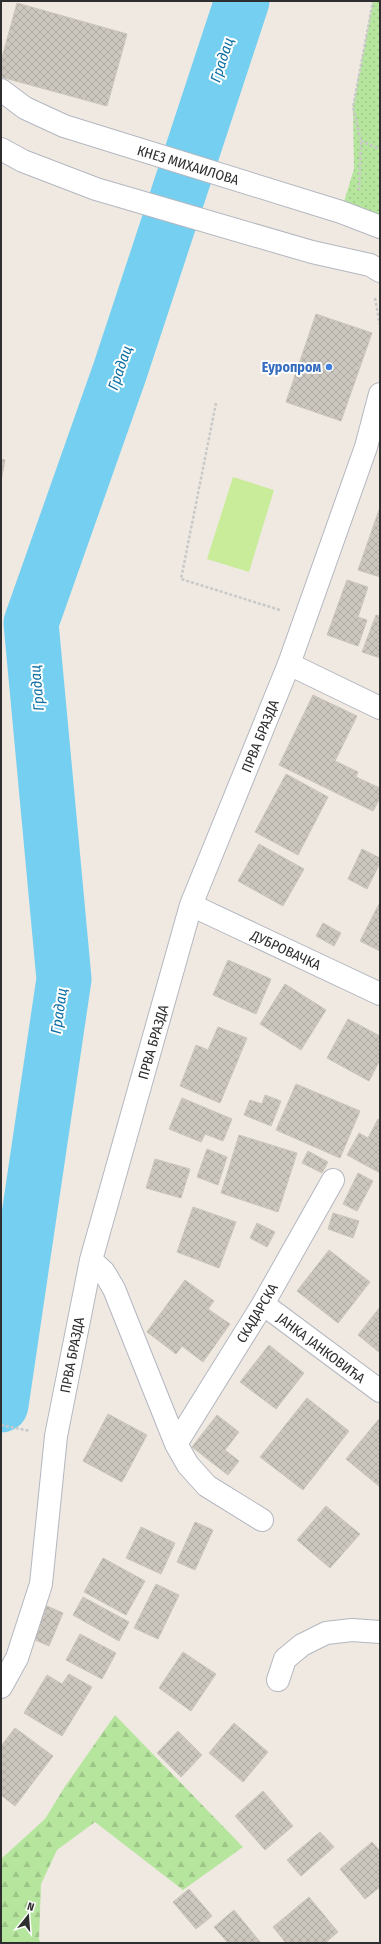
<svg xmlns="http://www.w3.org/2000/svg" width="381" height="1944" font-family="'Fira Sans Condensed',sans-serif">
	<defs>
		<pattern id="green-dots" width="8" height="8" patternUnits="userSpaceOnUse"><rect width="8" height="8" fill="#b6e59e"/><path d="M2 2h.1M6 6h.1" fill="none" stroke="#9dc588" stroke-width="1.8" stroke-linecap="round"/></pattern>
		<pattern id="forest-firs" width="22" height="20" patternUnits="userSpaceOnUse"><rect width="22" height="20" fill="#b6e59e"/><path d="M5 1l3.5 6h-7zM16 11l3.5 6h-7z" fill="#9dc588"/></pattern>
		<pattern id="building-cross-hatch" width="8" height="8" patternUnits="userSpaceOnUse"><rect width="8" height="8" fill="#cbc7bf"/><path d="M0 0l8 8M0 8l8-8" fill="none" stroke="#afaba4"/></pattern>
	</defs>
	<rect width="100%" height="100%" fill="#efe9e1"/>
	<path fill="url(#green-dots)" d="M 373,1 L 380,1 L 380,227 L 341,212 L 354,169 L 353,107 Z"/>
	<path fill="url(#forest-firs)" d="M 115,1715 L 243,1847 L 183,1890 L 95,1822 L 57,1850 L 41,1884 L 39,1940 L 41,1943 L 1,1943 L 1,1859 L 45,1819 L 64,1788 Z"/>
	<path fill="#c9ec9a" d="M 233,477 L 274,490 L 249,572 L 207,559 Z"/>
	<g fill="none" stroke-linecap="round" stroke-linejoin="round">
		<path stroke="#75cff0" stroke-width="55" d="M 1,1405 L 64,979 L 31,623 L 120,371 L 242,1"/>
	</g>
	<path fill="url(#building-cross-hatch)" stroke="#cbc5ba" d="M 17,3 L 127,34 L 107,106 L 1,77 L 1,61 Z
		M 316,314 L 372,333 L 341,421 L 286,402 Z
		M 1,459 L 5,460 L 1,481 Z
		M 379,510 L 380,510 L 380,577 L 358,570 Z
		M 347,580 L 368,587 L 358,617 L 367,620 L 358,646 L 327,635 Z
		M 376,615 L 380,616 L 380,658 L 362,652 Z
		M 313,695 L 357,716 L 335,761 L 358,772 L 356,777 L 380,788 L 380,798 L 373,811 L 279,765 Z
		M 286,774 L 328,797 L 298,855 L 255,832 Z
		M 259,844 L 304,869 L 283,906 L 238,881 Z
		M 362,849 L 380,858 L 380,863 L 367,889 L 348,879 Z
		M 380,902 L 380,951 L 360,941 Z
		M 323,923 L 341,933 L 334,946 L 316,936 Z
		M 228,960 L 271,979 L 256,1014 L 213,995 Z
		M 285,984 L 326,1010 L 301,1050 L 260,1024 Z
		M 348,1019 L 380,1036 L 380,1060 L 369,1081 L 327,1058 Z
		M 218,1027 L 247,1038 L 220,1103 L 180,1086 L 196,1045 L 208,1050 Z
		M 296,1084 L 360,1111 L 340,1158 L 276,1130 Z
		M 265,1095 L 281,1101 L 271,1126 L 244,1115 L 250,1100 L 262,1104 Z
		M 182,1098 L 232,1119 L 223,1141 L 205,1134 L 201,1142 L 169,1129 Z
		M 378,1119 L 380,1120 L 380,1173 L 347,1155 L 359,1133 L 368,1138 Z
		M 239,1135 L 297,1153 L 278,1212 L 221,1193 Z
		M 207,1149 L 227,1157 L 218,1185 L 197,1177 Z
		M 308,1151 L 328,1162 L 322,1173 L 302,1163 Z
		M 155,1159 L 190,1169 L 181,1198 L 146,1188 Z
		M 358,1173 L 373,1181 L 357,1211 L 343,1204 Z
		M 193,1207 L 236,1222 L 219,1268 L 177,1252 Z
		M 333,1213 L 359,1221 L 353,1238 L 328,1229 Z
		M 257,1223 L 275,1232 L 267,1247 L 250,1238 Z
		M 329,1250 L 370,1282 L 338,1323 L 297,1291 Z
		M 185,1280 L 214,1301 L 208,1309 L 230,1324 L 203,1362 L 182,1346 L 176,1354 L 147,1332 Z
		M 380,1307 L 380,1353 L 358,1335 Z
		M 269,1345 L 304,1373 L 276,1409 L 240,1382 Z
		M 307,1398 L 349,1431 L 303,1490 L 260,1457 Z
		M 108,1414 L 147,1435 L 122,1482 L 83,1461 Z
		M 217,1415 L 239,1432 L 225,1450 L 239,1461 L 228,1475 L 192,1447 Z
		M 379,1419 L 380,1420 L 380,1487 L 346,1459 Z
		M 326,1506 L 360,1534 L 330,1568 L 297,1540 Z
		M 195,1522 L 213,1530 L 195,1570 L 177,1562 Z
		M 141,1527 L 175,1543 L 161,1574 L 126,1558 Z
		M 103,1558 L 145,1581 L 126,1615 L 84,1592 Z
		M 156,1584 L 179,1595 L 158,1639 L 134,1628 Z
		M 83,1597 L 129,1622 L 119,1641 L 73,1615 Z
		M 47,1606 L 63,1613 L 49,1646 L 33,1639 Z
		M 80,1634 L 116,1653 L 102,1679 L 66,1660 Z
		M 183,1652 L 216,1674 L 191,1711 L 159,1688 Z
		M 69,1674 L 92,1687 L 62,1736 L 24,1713 L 47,1675 L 62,1684 Z
		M 234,1723 L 268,1752 L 243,1782 L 209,1753 Z
		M 15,1728 L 53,1756 L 15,1806 L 1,1795 L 1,1746 Z
		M 178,1731 L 202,1755 L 181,1777 L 157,1753 Z
		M 263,1791 L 293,1826 L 265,1850 L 235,1816 Z
		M 320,1832 L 334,1847 L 301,1876 L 287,1860 Z
		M 372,1842 L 380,1851 L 380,1887 L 365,1899 L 340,1869 Z
		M 189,1889 L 212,1916 L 196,1929 L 173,1902 Z
		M 309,1897 L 338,1932 L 325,1943 L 286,1943 L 273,1927 Z
		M 234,1910 L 261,1943 L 228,1943 L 214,1927 Z"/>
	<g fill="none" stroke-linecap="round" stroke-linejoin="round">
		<defs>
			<path id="minor" d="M 289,664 L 380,708
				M 191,905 L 380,994
				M 91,1260 L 104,1272 L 114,1289 L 176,1444 L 188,1465 L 207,1486 L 262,1520
				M 263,1304 L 380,1391
				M 176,1444 L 263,1304 L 333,1180
				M 278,1680 L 285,1659 L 302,1645 L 326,1633 L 352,1630 L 380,1632
				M 1,1687 L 17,1658 L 41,1584 L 56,1436 L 91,1260 L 191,905 L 289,664 L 366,447 L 380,394"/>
			<path id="secondary" d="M 1,90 L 25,108 L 64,126 L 341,212 L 380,227
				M 1,149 L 23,161 L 96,189 L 312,252 L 370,265 L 380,271"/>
		</defs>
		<use href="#minor" stroke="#b4b7c1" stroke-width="24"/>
		<use href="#secondary" stroke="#b4b7c1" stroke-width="24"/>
		<path stroke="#c9c9c9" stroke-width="2.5" stroke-dasharray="3 2" stroke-linecap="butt" d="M 361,141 L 380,149
			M 359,190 L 361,141 L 353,107 L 373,1
			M 375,298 L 380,325
			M 216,403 L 181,579 L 280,610
			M 1,1425 L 30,1431"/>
		<use href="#minor" stroke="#fff" stroke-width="22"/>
		<use href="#secondary" stroke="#fff" stroke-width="22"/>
	</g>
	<circle fill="#3f7fe0" stroke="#fff" stroke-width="1.5" cx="329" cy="367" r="4"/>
	<g text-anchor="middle" stroke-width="4" stroke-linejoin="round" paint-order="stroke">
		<g font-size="14" fill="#2e2e2e" stroke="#fff">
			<text transform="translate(188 165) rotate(17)" y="5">КНЕЗ МИХАИЛОВА</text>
			<text transform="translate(260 736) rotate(-68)" y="5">ПРВА БРАЗДА</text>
			<text transform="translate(286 950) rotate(25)" y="5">ДУБРОВАЧКА</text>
			<text transform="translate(153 1042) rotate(-74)" y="5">ПРВА БРАЗДА</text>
			<text transform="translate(257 1313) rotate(-59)" y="5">СКАДАРСКА</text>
			<text transform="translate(321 1348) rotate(37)" y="5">ЈАНКА ЈАНКОВИЋА</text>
			<text transform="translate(72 1355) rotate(-79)" y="5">ПРВА БРАЗДА</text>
		</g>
		<g font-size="14" font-weight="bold" fill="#366cbe" stroke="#fff" text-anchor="end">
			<text x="321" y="372">Еуропром</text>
		</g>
		<g font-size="15" font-style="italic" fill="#0d6fa3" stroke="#fff">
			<text transform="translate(222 60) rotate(-72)" y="5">Градац</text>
			<text transform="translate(120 368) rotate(-71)" y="5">Градац</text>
			<text transform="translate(37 688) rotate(-95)" y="5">Градац</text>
			<text transform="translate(59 1011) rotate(-82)" y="5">Градац</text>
		</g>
	</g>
	<rect width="381" height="1944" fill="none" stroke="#2e2e2e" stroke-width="4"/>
	<g transform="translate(28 1916) rotate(17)" stroke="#ffffff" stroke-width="3" paint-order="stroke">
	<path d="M0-3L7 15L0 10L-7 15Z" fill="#2e2e2e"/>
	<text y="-6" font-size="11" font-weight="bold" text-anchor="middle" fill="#2e2e2e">N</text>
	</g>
</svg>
